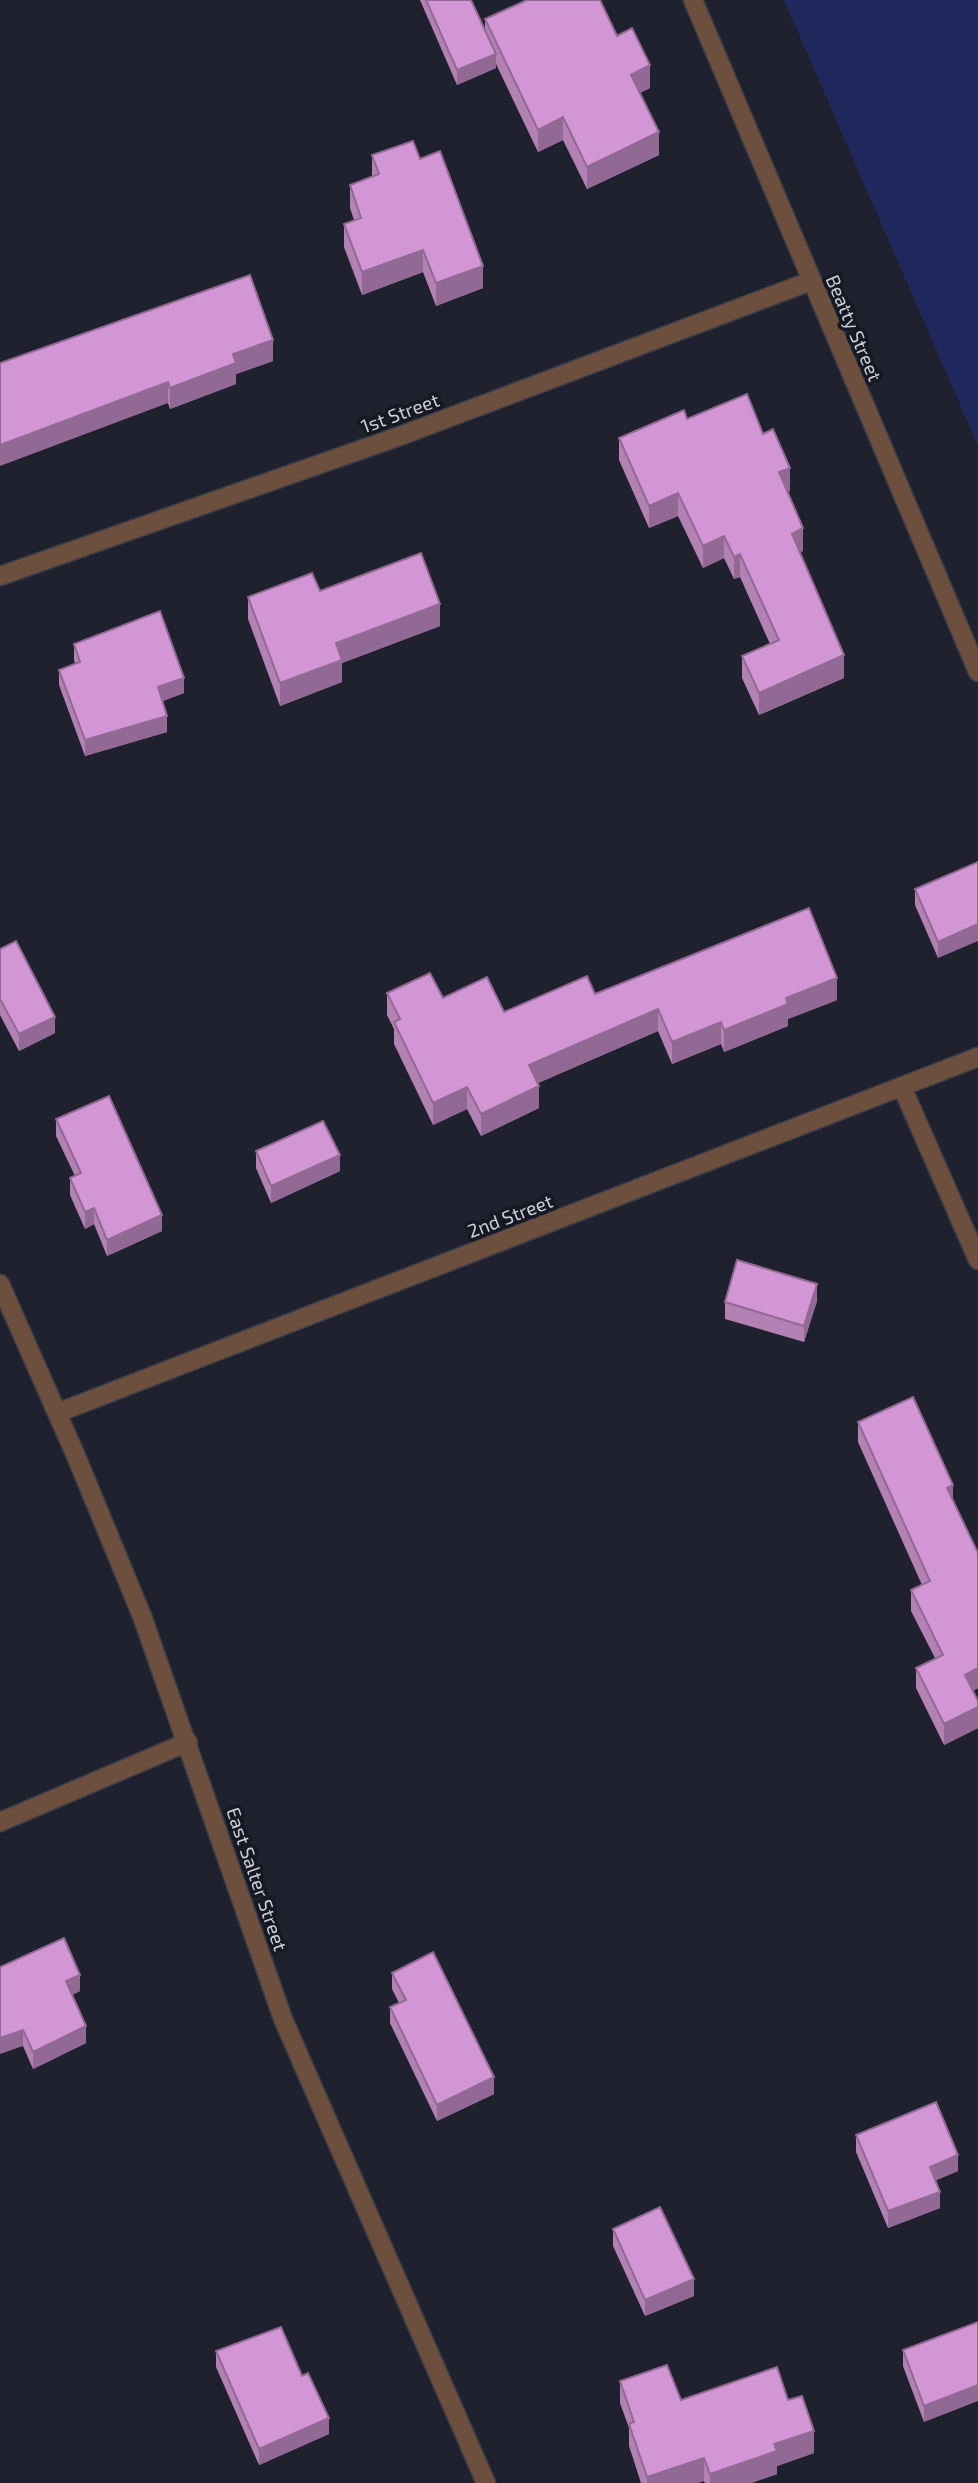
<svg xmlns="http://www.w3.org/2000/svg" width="978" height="2483" font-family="'Exo 2',sans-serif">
	<rect width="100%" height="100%" fill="#1f222e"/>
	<path fill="#1f285c" d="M 784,0 L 978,0 L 978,446 Z"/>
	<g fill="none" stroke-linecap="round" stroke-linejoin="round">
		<defs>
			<path id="minor" d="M 693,0 L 978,672
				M 0,576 L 400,436 L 811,281
				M 902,1087 L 978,1260
				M 0,1284 L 76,1456 L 142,1616 L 283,2019 L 486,2483
				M 57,1413 L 978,1057
				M 0,1822 L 188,1742"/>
		</defs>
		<use href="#minor" stroke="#3b3e49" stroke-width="21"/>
		<use href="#minor" stroke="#6d4f3e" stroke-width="18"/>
	</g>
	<path fill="#b481b5" d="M 420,0 L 471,0 L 485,31 L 485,19 L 617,36 L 650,88 L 640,93 L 659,155 L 587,189 L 563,140 L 538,152 L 496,64 L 496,68 L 457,85 Z
		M 372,155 L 420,159 L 483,288 L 436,306 L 423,272 L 362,295 L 344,247 L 344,224 L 354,220 L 350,208 L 350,185 L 372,177 Z
		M 273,361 L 236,374 L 236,384 L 170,409 L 168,403 L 0,363 Z
		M 687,419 L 763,434 L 790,491 L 788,492 L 803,551 L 800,552 L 844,678 L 759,715 L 742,678 L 742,656 L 770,644 L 740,577 L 734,579 L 724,558 L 703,568 L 678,516 L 649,528 L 619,460 L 619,438 Z
		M 320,591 L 440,626 L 342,663 L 342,682 L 280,706 L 248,619 L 248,597 Z
		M 74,644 L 184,693 L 162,701 L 167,732 L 85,756 L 59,685 L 59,670 L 75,664 L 74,659 Z
		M 978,862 L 938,958 L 915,905 L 915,889 Z
		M 0,949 L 55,1033 L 19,1051 L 0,1015 Z
		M 387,993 L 443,998 L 504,1012 L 595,994 L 837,1000 L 788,1019 L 788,1026 L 724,1052 L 721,1044 L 672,1064 L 658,1031 L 538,1083 L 539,1108 L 481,1136 L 467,1109 L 433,1125 L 394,1044 L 394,1029 L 387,1015 Z
		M 56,1119 L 162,1231 L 107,1256 L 94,1224 L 85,1229 L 70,1195 L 70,1178 L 75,1176 L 56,1136 Z
		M 256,1151 L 340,1171 L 271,1203 L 256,1168 Z
		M 817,1301 L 804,1342 L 725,1319 L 725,1302 Z
		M 858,1422 L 953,1500 L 978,1553 L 978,1688 L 973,1691 L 978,1701 L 978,1728 L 944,1745 L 916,1688 L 916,1668 L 935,1658 L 911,1611 L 911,1590 L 922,1585 L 858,1442 Z
		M 0,1967 L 80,1991 L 72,1995 L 86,2043 L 33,2069 L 23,2046 Z
		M 392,1973 L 494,2094 L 437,2121 L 390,2023 L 390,2007 L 399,2003 L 392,1989 Z
		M 856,2135 L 958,2171 L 936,2180 L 940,2208 L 888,2228 L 856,2152 Z
		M 613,2229 L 694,2296 L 645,2316 L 613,2246 Z
		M 978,2322 L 924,2422 L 903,2366 L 903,2350 Z
		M 216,2351 L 329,2434 L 259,2465 L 216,2367 Z
		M 620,2381 L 681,2400 L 788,2400 L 814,2453 L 777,2466 L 777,2474 L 751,2483 L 705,2483 L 704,2481 L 697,2483 L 641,2483 L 629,2446 L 629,2428 L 620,2403 Z"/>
	<path fill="#926994" d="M 496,54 L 496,68 L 457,85 L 457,70 Z
		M 650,65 L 650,88 L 631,97 L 631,75 Z
		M 563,117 L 563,140 L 538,152 L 538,130 Z
		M 659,132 L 659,155 L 587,189 L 587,167 Z
		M 423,250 L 423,272 L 362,295 L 362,272 Z
		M 483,266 L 483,288 L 436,306 L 436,283 Z
		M 273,340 L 273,361 L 236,374 L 236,384 L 170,409 L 170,388 L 233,354 Z
		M 168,382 L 168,403 L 0,466 L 0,445 Z
		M 790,468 L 790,491 L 779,495 L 779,472 Z
		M 678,493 L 678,516 L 649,528 L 649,506 Z
		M 803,528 L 803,551 L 792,556 L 792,534 Z
		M 724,536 L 724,558 L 703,568 L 703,546 Z
		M 740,554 L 740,577 L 734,579 L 734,557 Z
		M 440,604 L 440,626 L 342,663 L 342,682 L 280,706 L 280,683 L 336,643 Z
		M 844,655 L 844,678 L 759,715 L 759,693 Z
		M 184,678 L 184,693 L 158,703 L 158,687 Z
		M 167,716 L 167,732 L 85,756 L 85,740 Z
		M 978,924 L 978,941 L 938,958 L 938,942 Z
		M 837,978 L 837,1000 L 788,1019 L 788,1026 L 724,1052 L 724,1030 L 786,998 Z
		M 658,1009 L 658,1031 L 529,1087 L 529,1065 Z
		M 55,1017 L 55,1033 L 19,1051 L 19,1034 Z
		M 721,1022 L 721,1044 L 672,1064 L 672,1042 Z
		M 539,1086 L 539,1108 L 481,1136 L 481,1114 Z
		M 467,1087 L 467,1109 L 433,1125 L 433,1103 Z
		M 340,1155 L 340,1171 L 271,1203 L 271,1186 Z
		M 94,1208 L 94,1224 L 85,1229 L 85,1212 Z
		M 162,1215 L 162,1231 L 107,1256 L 107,1240 Z
		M 817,1284 L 817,1301 L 804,1342 L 804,1326 Z
		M 953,1485 L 953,1506 L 947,1488 Z
		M 978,1668 L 978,1688 L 965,1695 L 965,1675 Z
		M 978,1707 L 978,1728 L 944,1745 L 944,1724 Z
		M 80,1975 L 80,1991 L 66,1998 L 66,1981 Z
		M 86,2026 L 86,2043 L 33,2069 L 33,2052 Z
		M 23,2030 L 23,2046 L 0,2054 L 0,2038 Z
		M 494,2077 L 494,2094 L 437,2121 L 437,2105 Z
		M 958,2155 L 958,2171 L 930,2183 L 930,2167 Z
		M 940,2192 L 940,2208 L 888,2228 L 888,2211 Z
		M 694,2279 L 694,2296 L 645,2316 L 645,2300 Z
		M 978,2385 L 978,2401 L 924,2422 L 924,2406 Z
		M 329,2418 L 329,2434 L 259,2465 L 259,2449 Z
		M 814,2431 L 814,2453 L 777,2466 L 777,2474 L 751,2483 L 710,2483 L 710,2474 L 774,2444 Z
		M 704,2458 L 704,2481 L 697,2483 L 647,2483 L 647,2477 Z"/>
	<path fill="#d196d3" stroke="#926994" stroke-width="2" d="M 426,0 L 471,0 L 496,54 L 457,70 Z
		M 527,0 L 600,0 L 617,36 L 632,28 L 650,65 L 631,75 L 659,132 L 587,167 L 563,117 L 538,130 L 485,19 Z
		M 413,141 L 420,159 L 440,151 L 483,266 L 436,283 L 423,250 L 362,272 L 344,224 L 361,218 L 350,185 L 379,174 L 372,155 Z
		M 250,275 L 273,340 L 233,354 L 236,363 L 170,388 L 168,382 L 0,445 L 0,363 Z
		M 747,394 L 763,434 L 773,429 L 790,468 L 779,472 L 803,528 L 792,534 L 844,655 L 759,693 L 742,656 L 779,640 L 740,554 L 734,557 L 724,536 L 703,546 L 678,493 L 649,506 L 619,438 L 684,410 L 687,419 Z
		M 421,553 L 440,604 L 336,643 L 342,660 L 280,683 L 248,597 L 312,573 L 320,591 Z
		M 160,611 L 184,678 L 158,687 L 167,716 L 85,740 L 59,670 L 80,662 L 74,644 Z
		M 978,862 L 978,924 L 938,942 L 915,889 Z
		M 809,908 L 837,978 L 786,998 L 788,1004 L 724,1030 L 721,1022 L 672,1042 L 658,1009 L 529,1065 L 539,1086 L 481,1114 L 467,1087 L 433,1103 L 394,1022 L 400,1019 L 387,993 L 430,973 L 443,998 L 487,977 L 504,1012 L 587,976 L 595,994 Z
		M 16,941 L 55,1017 L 19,1034 L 0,999 L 0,949 Z
		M 109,1096 L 162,1215 L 107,1240 L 94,1208 L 85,1212 L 70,1178 L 81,1173 L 56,1119 Z
		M 323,1121 L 340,1155 L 271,1186 L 256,1151 Z
		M 737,1260 L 817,1284 L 804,1326 L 725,1302 Z
		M 913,1397 L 953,1485 L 947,1488 L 978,1553 L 978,1668 L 965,1675 L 978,1701 L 978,1707 L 944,1724 L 916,1668 L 943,1655 L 911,1590 L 930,1581 L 858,1422 Z
		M 64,1938 L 80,1975 L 66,1981 L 86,2026 L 33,2052 L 23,2030 L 0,2038 L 0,1967 Z
		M 433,1952 L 494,2077 L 437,2105 L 390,2007 L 406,2000 L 392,1973 Z
		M 936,2102 L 958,2155 L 930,2167 L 940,2192 L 888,2211 L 856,2135 Z
		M 660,2207 L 694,2279 L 645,2300 L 613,2229 Z
		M 978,2322 L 978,2385 L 924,2406 L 903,2350 Z
		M 281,2327 L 302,2376 L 308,2373 L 329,2418 L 259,2449 L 216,2351 Z
		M 667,2365 L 681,2400 L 777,2367 L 788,2400 L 802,2396 L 814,2431 L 774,2444 L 777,2451 L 710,2474 L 704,2458 L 647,2477 L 629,2424 L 634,2422 L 620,2381 Z"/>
	<g text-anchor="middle" stroke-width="7" stroke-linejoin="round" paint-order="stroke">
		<g font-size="19" fill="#cfd1d9" stroke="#161924">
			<text transform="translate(854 328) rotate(67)" y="7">Beatty Street</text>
			<text transform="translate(400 413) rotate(-20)" y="7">1st Street</text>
			<text transform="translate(510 1216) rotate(-21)" y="7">2nd Street</text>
			<text transform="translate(257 1879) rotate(71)" y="7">East Salter Street</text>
		</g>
	</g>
</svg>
